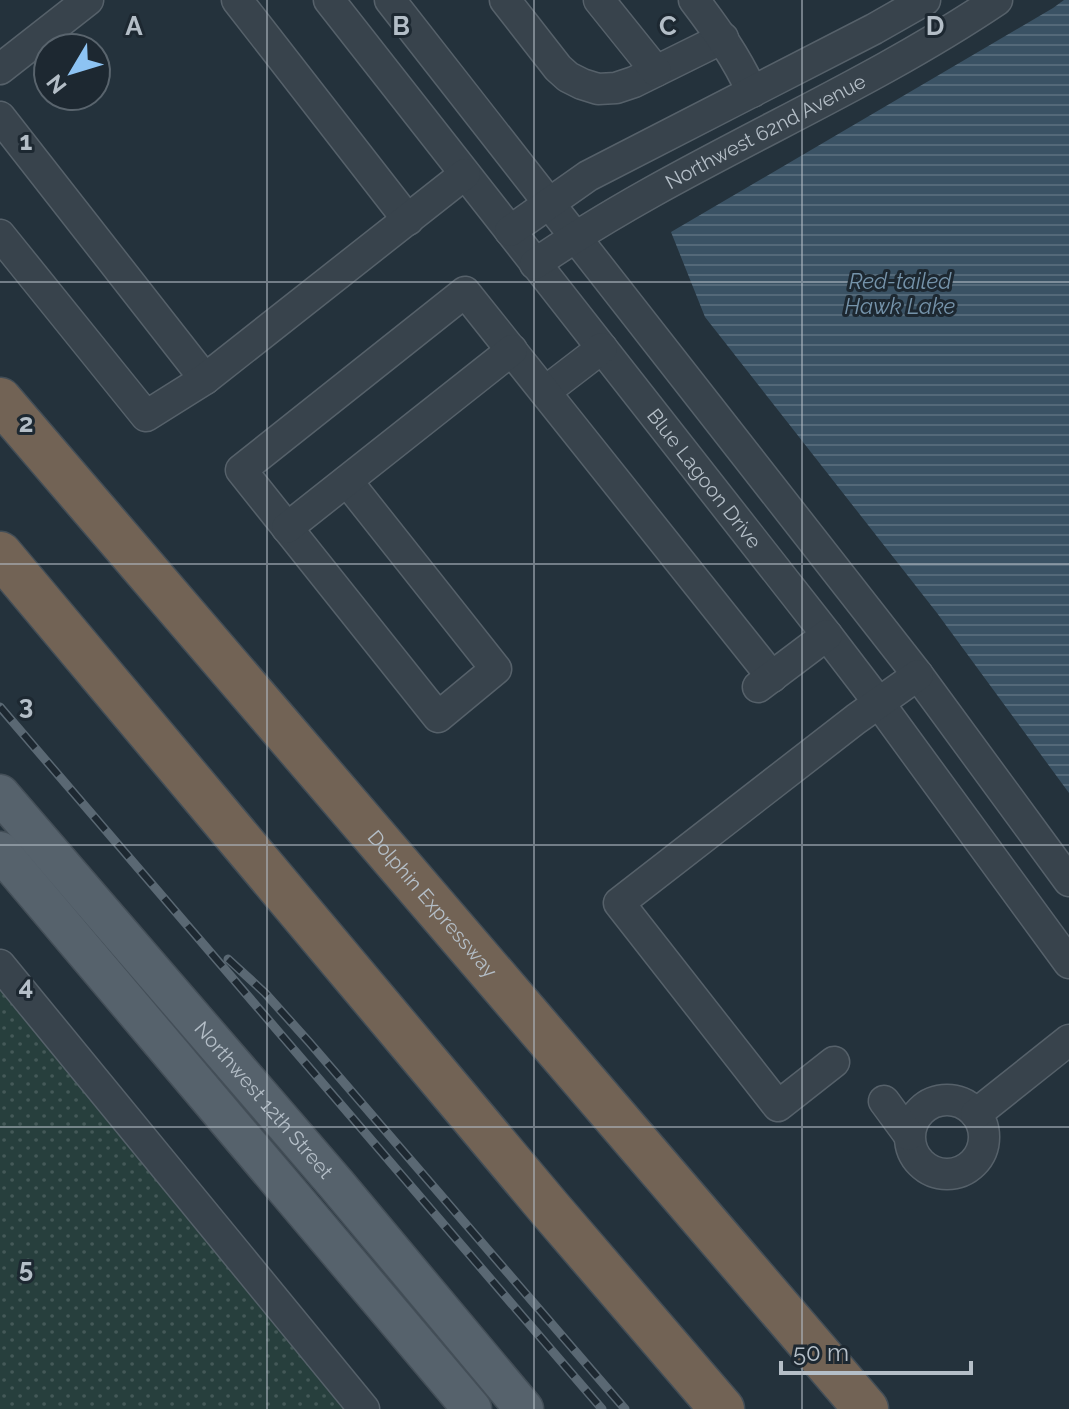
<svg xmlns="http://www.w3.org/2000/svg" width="1069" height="1409" font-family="Raleway,sans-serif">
	<defs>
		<pattern id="grass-dots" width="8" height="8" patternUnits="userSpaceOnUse" patternTransform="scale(2)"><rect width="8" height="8" fill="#273f3d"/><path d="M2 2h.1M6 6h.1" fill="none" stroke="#445958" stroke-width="1.8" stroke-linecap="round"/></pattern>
		<pattern id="water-rules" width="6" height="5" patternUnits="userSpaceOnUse" patternTransform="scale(2)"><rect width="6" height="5" fill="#3a5264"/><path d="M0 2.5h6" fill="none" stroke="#546979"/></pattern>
	</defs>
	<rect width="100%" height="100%" fill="#24323c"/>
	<path fill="url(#grass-dots)" d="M 0,988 L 345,1409 L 0,1409 Z"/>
	<path fill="url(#water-rules)" d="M 1064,0 L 1069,0 L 1069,793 L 937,613 L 705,317 L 671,232 L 1053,8 Z"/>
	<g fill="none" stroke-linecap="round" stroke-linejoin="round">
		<defs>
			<g id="minor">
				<path d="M 237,0 L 408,220"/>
				<path id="s1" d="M 329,0 L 827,635 L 879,703 L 1069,963"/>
				<path d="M 390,0 L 918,675 L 1069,881"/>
				<path d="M 505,0 L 558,68 L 568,77 L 582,84 L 598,89 L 616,88 L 634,82 L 723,38"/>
				<path d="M 599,0 L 656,71"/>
				<path d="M 694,0 C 716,29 737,58 752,92"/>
				<path d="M 0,69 L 88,0"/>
				<path d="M 0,117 L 205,379"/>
				<path d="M 510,231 L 588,176 L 874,29 L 925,0"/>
				<path d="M 0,235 L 146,416 L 205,379 L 465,174"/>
				<path id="s2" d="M 535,264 C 681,163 850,99 997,0"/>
				<path d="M 546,391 L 602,348"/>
				<path d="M 347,481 L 496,669 L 438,717 L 241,470 L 465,292 L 772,677"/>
				<path d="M 287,528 L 512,350"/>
				<path d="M 758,687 L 827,635"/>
				<path d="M 0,965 L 364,1409"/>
				<path d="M 834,1062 L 778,1106 L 619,903 L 856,719 L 918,675"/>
				<circle cx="947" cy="1137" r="37"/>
				<path d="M 884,1101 L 909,1135"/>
				<path d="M 976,1114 L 1069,1040"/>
			</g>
			<g id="major">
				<path id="s3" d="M 0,794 L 337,1185 L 524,1409"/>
				<path d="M 0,851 L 472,1409"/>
			</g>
			<g id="highway">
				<path id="s4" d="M 0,400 L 866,1409"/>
				<path d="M 0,554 L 550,1209 L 722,1409"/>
			</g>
		</defs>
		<use href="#minor" stroke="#56616a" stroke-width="33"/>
		<use href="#major" stroke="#444f58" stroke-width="41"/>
		<use href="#highway" stroke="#434e57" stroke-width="47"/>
		<use href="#minor" stroke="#38434c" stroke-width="30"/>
		<use href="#major" stroke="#56626c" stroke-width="38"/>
		<use href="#highway" stroke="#726355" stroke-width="44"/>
		<defs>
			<path id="rail" d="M 0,707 L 602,1409
				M 228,959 L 265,993 L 309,1042 L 625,1409"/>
		</defs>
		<use href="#rail" stroke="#5a6873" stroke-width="9"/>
		<use href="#rail" stroke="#1d2831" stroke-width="6" stroke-dasharray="18" stroke-linecap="butt"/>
	</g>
	<path fill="none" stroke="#b4bec7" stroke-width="2" stroke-opacity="0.55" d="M 267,0 L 267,1409M 534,0 L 534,1409M 802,0 L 802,1409M 0,282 L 1069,282M 0,564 L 1069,564M 0,845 L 1069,845M 0,1127 L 1069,1127"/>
	<g text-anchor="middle" stroke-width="6" stroke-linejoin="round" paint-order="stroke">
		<g font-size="20" fill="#b4bec7" stroke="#1d2831">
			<text dy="7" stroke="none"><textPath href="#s2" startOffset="266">Northwest 62nd Avenue</textPath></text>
			<text dy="7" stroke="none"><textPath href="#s1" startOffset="608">Blue Lagoon Drive</textPath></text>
			<text dy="7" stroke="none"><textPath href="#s4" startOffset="664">Dolphin Expressway</textPath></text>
			<text dy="7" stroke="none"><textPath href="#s3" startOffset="404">Northwest 12th Street</textPath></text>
		</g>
		<g font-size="22" font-style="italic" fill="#7593aa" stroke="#1d2831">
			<text x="900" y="289">Red-tailed<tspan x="900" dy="25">Hawk Lake</tspan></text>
		</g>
	</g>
	<g font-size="26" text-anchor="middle" font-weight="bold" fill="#b4bec7" stroke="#1d2831" stroke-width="6" stroke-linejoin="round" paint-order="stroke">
		<text x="134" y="35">A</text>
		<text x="401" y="35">B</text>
		<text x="668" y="35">C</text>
		<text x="935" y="35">D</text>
		<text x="26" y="150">1</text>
		<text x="26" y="432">2</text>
		<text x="26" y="714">3</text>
		<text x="26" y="995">4</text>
		<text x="26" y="1277">5</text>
	</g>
	<g transform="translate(72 72) rotate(232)"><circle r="38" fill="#1d2831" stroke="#59646d" stroke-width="2"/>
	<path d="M0-6L14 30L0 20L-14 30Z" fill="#8dc3f3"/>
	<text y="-12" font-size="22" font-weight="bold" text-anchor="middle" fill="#b4bec7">N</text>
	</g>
	<path d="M781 1361v12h190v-12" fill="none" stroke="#b4bec7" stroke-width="4"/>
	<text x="793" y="1361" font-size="24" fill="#b4bec7" stroke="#1d2831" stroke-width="6" paint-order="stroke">50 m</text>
</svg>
